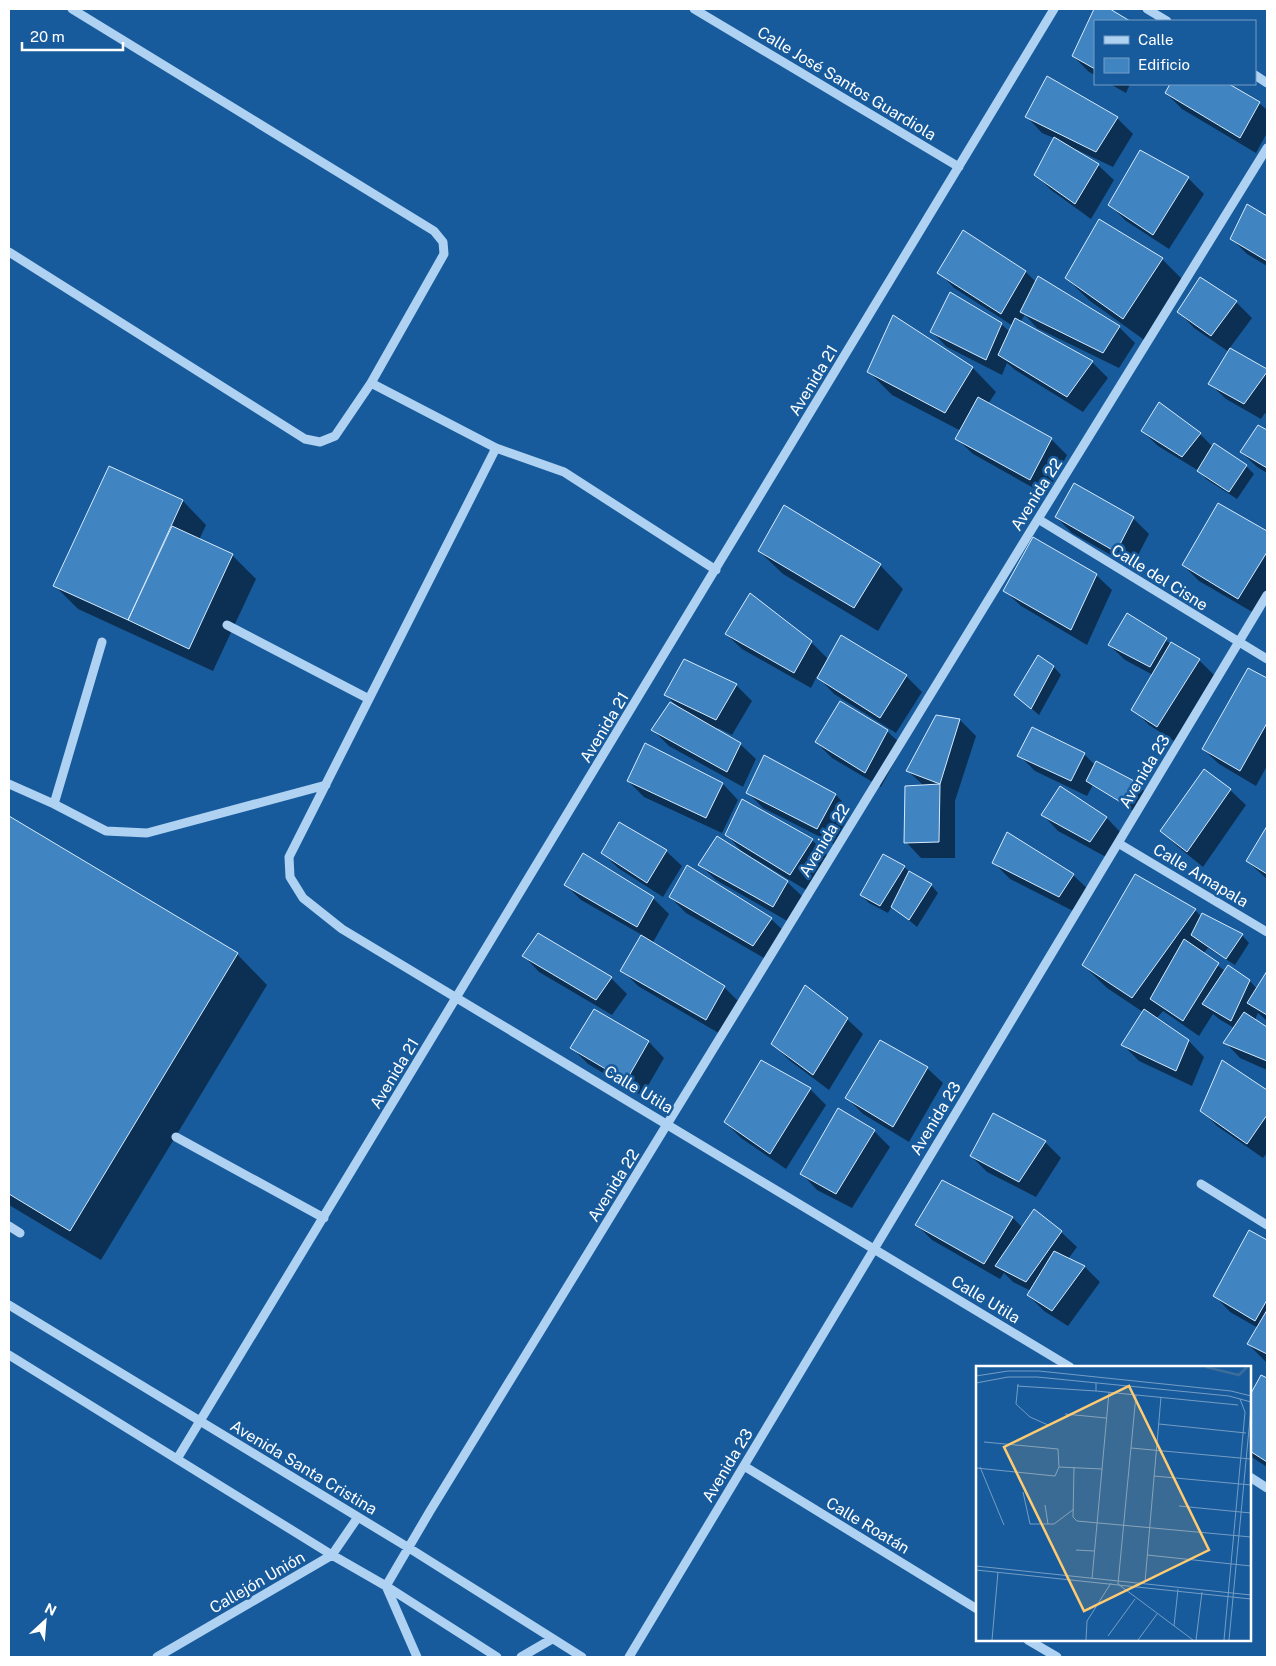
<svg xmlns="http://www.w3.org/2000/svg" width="1276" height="1666" font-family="'Public Sans',sans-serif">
	<rect width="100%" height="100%" fill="#185b9c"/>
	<path fill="#0007" d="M 1095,9 L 1107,9 L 1127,21 L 1095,21 L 1095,75 L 1089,72 L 1073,56 Z
		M 1110,84 L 1130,84 L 1126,93 Z
		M 1171,84 L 1227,84 L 1259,103 L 1267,110 L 1267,133 L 1256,153 L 1182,109 L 1166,93 Z
		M 1027,117 L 1117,118 L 1133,134 L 1113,167 L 1075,149 L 1074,150 L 1098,165 L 1114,180 L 1091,219 L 1051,190 L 1035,174 L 1054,138 L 1042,133 Z
		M 1188,178 L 1204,194 L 1169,249 L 1126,221 L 1110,205 Z
		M 1247,205 L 1267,217 L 1267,266 L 1247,254 L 1231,238 Z
		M 963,232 L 1026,272 L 1036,282 L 1119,327 L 1135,343 L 1119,368 L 1037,328 L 1025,315 L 1020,322 L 1092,362 L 1108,378 L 1083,412 L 1015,370 L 1007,363 L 1002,375 L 947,347 L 932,332 L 1001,324 L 1010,332 L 1013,326 L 954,288 L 939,272 Z
		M 1162,259 L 1185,282 L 1147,342 L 1090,301 L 1066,278 Z
		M 1236,302 L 1252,318 L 1229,349 L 1267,370 L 1267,415 L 1265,413 L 1261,419 L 1226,399 L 1210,384 L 1229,352 L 1194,328 L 1179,312 Z
		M 893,317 L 973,368 L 996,392 L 988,404 L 1051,439 L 1067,455 L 1046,495 L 973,454 L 957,439 L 961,431 L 892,395 L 869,372 Z
		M 1258,426 L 1267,432 L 1267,473 L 1257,467 L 1241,452 Z
		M 1142,431 L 1200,434 L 1213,447 L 1246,466 L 1254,474 L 1237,499 L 1206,479 L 1199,471 L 1158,446 Z
		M 109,467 L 183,501 L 206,525 L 199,540 L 232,555 L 256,579 L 213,671 L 78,609 L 55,586 Z
		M 1218,505 L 1267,532 L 1267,593 L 1254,613 L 1199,581 L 1183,565 Z
		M 1056,517 L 1133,518 L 1149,534 L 1132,567 L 1072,533 Z
		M 759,551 L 880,565 L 903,589 L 878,631 L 783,574 Z
		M 1096,575 L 1112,590 L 1087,645 L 1021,606 L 1005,591 Z
		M 1128,615 L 1171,644 L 1199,660 L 1215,676 L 1174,741 L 1149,725 L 1133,709 L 1153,675 L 1125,660 L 1109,645 Z
		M 726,634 L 811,642 L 829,660 L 841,637 L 906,676 L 922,692 L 896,733 L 834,694 L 817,676 L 811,688 L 742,649 Z
		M 1038,657 L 1054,667 L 1061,675 L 1039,715 L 1024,702 Z
		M 1249,670 L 1267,679 L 1267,766 L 1256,786 L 1219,764 L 1203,749 Z
		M 736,685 L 752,701 L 732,735 L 718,728 L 717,730 L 740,744 L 756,759 L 743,787 L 669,746 L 653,730 L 679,708 L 666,695 Z
		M 936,716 L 960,720 L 976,736 L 955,801 L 955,858 L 921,858 L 906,842 L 924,786 L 908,771 Z
		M 1033,729 L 1084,754 L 1096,766 L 1137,784 L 1145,792 L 1135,812 L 1093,785 L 1087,796 L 1035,771 L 1019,755 Z
		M 887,731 L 903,746 L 881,787 L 832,758 L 816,742 Z
		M 646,745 L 723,784 L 738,800 L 722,833 L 644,797 L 628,781 Z
		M 764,757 L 836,795 L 851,811 L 834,844 L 763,808 L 747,792 Z
		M 1060,787 L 1107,818 L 1122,834 L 1106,857 L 1058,831 L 1043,815 Z
		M 1230,790 L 1246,805 L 1203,867 L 1177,846 L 1162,831 Z
		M 9,817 L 237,954 L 267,985 L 101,1260 L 9,1205 Z
		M 1267,829 L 1267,879 L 1247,861 Z
		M 727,835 L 812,840 L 828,856 L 806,890 L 755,859 L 754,861 L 787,882 L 803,897 L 789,922 L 716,880 L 700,865 L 745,855 Z
		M 666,851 L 682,866 L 663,897 L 618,868 L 602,852 Z
		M 583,854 L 653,898 L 669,914 L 652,944 L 724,987 L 740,1003 L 722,1035 L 638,986 L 622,970 L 642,935 L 581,900 L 566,885 Z
		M 994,863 L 1073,875 L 1089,890 L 1075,912 L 1010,879 Z
		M 904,867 L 912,874 L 931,885 L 938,893 L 917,927 L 892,906 L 888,913 L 869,903 L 861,895 Z
		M 670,897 L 771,919 L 787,934 L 769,961 L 686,913 Z
		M 1195,910 L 1202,917 L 1242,935 L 1249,943 L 1235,965 L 1208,948 L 1203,954 L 1225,971 L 1228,967 L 1250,981 L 1257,989 L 1267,973 L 1267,1021 L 1258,1013 L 1255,1020 L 1267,1028 L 1267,1070 L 1240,1058 L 1225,1042 L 1234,1028 L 1219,1019 L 1213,1014 L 1199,1036 L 1163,1011 L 1156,1019 L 1189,1041 L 1204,1057 L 1192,1086 L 1139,1061 L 1123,1045 L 1143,1012 L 1107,988 L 1083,965 Z
		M 538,935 L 611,978 L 627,994 L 612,1015 L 539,972 L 524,956 Z
		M 595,1011 L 649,1042 L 664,1058 L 642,1096 L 588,1064 L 572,1048 Z
		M 847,1019 L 863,1034 L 829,1090 L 789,1060 L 773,1044 Z
		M 761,1062 L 810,1089 L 826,1105 L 786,1169 L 741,1138 L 725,1122 Z
		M 1223,1062 L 1267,1091 L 1267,1153 L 1263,1158 L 1217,1126 L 1202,1111 Z
		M 927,1068 L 943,1083 L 909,1142 L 863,1114 L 847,1098 Z
		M 993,1115 L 1045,1142 L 1061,1158 L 1036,1197 L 987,1172 L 971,1156 Z
		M 874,1131 L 890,1147 L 852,1208 L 817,1190 L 802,1174 Z
		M 942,1181 L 1013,1218 L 1023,1228 L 1061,1232 L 1077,1247 L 1068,1259 L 1085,1267 L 1100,1282 L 1068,1326 L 1044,1311 L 1028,1295 L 1031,1291 L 1013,1282 L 1004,1273 L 1000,1279 L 932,1240 L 917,1225 Z
		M 1249,1232 L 1267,1242 L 1267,1363 L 1248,1344 L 1258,1328 L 1230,1312 L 1215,1296 Z
		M 1261,1376 L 1267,1380 L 1267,1467 L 1250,1456 L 1250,1398 Z"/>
	<path fill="#4184c2" stroke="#d6eafc" d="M 1094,9 L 1110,9 L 1130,21 L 1095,21 L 1095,69 L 1072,56 Z
		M 1047,76 L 1118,117 L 1096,152 L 1025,117 Z
		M 1170,84 L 1229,84 L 1260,102 L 1240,138 L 1165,93 Z
		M 1054,137 L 1099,164 L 1075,204 L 1034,175 Z
		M 1140,150 L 1189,177 L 1153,235 L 1108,205 Z
		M 1247,204 L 1267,216 L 1267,261 L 1230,239 Z
		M 1099,219 L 1163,258 L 1123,319 L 1065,278 Z
		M 963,230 L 1026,271 L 1001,314 L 937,273 Z
		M 1038,276 L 1120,326 L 1103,353 L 1020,312 Z
		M 1200,277 L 1237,301 L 1211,336 L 1177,312 Z
		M 950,292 L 1002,323 L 986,360 L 930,332 Z
		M 893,315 L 973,367 L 945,413 L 867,372 Z
		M 1015,318 L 1093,361 L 1067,397 L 998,355 Z
		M 1230,348 L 1267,369 L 1267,372 L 1244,404 L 1208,384 Z
		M 978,397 L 1052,438 L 1030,480 L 955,439 Z
		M 1159,402 L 1201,433 L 1182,457 L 1141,431 Z
		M 1258,425 L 1267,430 L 1267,468 L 1240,452 Z
		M 1214,443 L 1247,465 L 1229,492 L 1197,471 Z
		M 109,466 L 183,500 L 128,620 L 53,586 Z
		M 1074,483 L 1134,517 L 1116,552 L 1055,517 Z
		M 1218,503 L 1267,531 L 1267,552 L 1238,599 L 1182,565 Z
		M 784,505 L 881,564 L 854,608 L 758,551 Z
		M 172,526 L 233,554 L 189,649 L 128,620 Z
		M 1033,537 L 1097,574 L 1071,630 L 1003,591 Z
		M 750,593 L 812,641 L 794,673 L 725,634 Z
		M 1127,613 L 1167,638 L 1150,667 L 1108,645 Z
		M 841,635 L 907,675 L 880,718 L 817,678 Z
		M 1171,642 L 1200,659 L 1157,727 L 1131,710 Z
		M 1038,655 L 1054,666 L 1031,709 L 1014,695 Z
		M 684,659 L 737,684 L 716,720 L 664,695 Z
		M 1248,668 L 1267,678 L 1267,723 L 1240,771 L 1202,749 Z
		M 840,701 L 888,730 L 865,773 L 815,742 Z
		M 670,702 L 741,743 L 727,772 L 651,730 Z
		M 936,715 L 960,719 L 940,784 L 906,771 Z
		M 1032,727 L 1085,753 L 1071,781 L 1017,756 Z
		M 645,743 L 723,783 L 706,818 L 627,781 Z
		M 764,755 L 836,794 L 817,829 L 746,793 Z
		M 1096,761 L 1138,783 L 1127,806 L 1086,781 Z
		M 1204,769 L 1231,789 L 1187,852 L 1160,831 Z
		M 940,784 L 939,842 L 904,843 L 905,786 Z
		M 1060,786 L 1107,817 L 1090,842 L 1041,815 Z
		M 742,799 L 813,839 L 790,875 L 725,835 Z
		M 9,816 L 238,953 L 70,1231 L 9,1194 Z
		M 619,822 L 667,850 L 647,883 L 601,853 Z
		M 1267,826 L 1267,874 L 1246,861 Z
		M 1007,832 L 1074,874 L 1059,897 L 992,863 Z
		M 717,836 L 788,881 L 773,907 L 698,865 Z
		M 583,853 L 654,897 L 637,927 L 564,885 Z
		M 883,854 L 905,866 L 880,906 L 860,895 Z
		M 687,865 L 772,918 L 753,946 L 669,897 Z
		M 909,871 L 932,884 L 909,920 L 891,907 Z
		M 1135,874 L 1196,909 L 1132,998 L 1082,965 Z
		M 1202,913 L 1243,934 L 1226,959 L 1191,935 Z
		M 538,933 L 612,977 L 596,1000 L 522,956 Z
		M 641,935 L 725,986 L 706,1020 L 620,971 Z
		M 1184,939 L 1219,963 L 1183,1021 L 1150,999 Z
		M 1228,965 L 1250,980 L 1231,1021 L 1202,1004 Z
		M 1267,971 L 1267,1015 L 1247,1003 Z
		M 805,985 L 848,1018 L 813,1075 L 771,1044 Z
		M 594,1009 L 649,1041 L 626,1081 L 570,1048 Z
		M 1144,1009 L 1189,1040 L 1176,1071 L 1121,1045 Z
		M 1244,1012 L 1267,1027 L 1267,1061 L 1223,1043 Z
		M 880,1040 L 928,1067 L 893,1127 L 845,1098 Z
		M 761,1060 L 811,1088 L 770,1154 L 724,1122 Z
		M 1222,1060 L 1267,1090 L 1267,1115 L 1247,1144 L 1200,1111 Z
		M 838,1108 L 875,1130 L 836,1194 L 800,1174 Z
		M 993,1113 L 1046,1141 L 1019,1182 L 970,1156 Z
		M 942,1180 L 1013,1217 L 984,1264 L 915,1225 Z
		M 1034,1209 L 1062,1231 L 1026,1282 L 995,1266 Z
		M 1249,1230 L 1267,1240 L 1267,1300 L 1255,1321 L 1213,1296 Z
		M 1054,1251 L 1085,1266 L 1052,1311 L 1027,1295 Z
		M 1267,1310 L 1267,1354 L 1247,1344 Z
		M 1261,1375 L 1267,1378 L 1267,1462 L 1250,1451 L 1250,1395 Z"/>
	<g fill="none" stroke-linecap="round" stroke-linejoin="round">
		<path stroke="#afd2f2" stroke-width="9" d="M 72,9 L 434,231 L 443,242 L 444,254 L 371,383
			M 694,9 L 959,167
			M 1147,9 L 1167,21
			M 1255,75 L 1267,83
			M 9,252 L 305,439 L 320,442 L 335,436 L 371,383 L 496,448 L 564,472 L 716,570
			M 496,448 L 289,857 L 290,877 L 303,898 L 342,929 L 1070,1367
			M 1038,519 L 1267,659
			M 227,625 L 369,699
			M 9,784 L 54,804 L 106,831 L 147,833 L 326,785
			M 54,804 L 102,642
			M 1118,843 L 1267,932
			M 176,1137 L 324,1218
			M 1201,1184 L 1267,1225
			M 9,1226 L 20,1233
			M 9,1305 L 409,1548 L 582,1657
			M 9,1355 L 332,1555 L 386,1586 L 497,1657
			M 177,1459 L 1054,9
			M 744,1466 L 977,1609
			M 1250,1477 L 1267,1488
			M 1028,1640 L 1057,1657
			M 157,1657 L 332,1555 L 358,1517
			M 417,1657 L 386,1586 L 430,1511 L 1038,519 L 1267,148
			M 521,1657 L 552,1639
			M 629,1657 L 1267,595"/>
	</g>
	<g text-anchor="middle" stroke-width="5" stroke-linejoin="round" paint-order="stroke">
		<g font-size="16" fill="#fff" stroke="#185b9c">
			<text transform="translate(847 83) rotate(31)" y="6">Calle José Santos Guardiola</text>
			<text transform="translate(813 380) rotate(-59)" y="6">Avenida 21</text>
			<text transform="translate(1036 494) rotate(-58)" y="6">Avenida 22</text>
			<text transform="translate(1160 577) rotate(32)" y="6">Calle del Cisne</text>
			<text transform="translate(604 727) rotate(-59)" y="6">Avenida 21</text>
			<text transform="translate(1144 771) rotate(-59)" y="6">Avenida 23</text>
			<text transform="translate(824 840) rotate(-59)" y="6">Avenida 22</text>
			<text transform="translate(1201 875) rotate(31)" y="6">Calle Amapala</text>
			<text transform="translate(394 1073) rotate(-59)" y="6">Avenida 21</text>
			<text transform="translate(639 1089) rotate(31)" y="6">Calle Utila</text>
			<text transform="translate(935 1118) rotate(-59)" y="6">Avenida 23</text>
			<text transform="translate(613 1185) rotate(-58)" y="6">Avenida 22</text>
			<text transform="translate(986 1299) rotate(31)" y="6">Calle Utila</text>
			<text transform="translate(727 1465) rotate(-59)" y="6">Avenida 23</text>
			<text transform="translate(304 1467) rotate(31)" y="6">Avenida Santa Cristina</text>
			<text transform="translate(868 1525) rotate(31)" y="6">Calle Roatán</text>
			<text transform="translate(257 1582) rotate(-30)" y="6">Callejón Unión</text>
		</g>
	</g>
	<g transform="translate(976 1366)">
		<rect width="275" height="275" fill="#185b9c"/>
		<path fill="none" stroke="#3c6c9a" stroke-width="2.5" d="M 230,1 L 263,9 L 271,1"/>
		<path fill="none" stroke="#749dc4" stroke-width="1" d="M 0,10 L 32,5 L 63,5 L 255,25 L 275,30M 0,17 L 32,11 L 61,11 L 253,30 L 275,36M 120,17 L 120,25 L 262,39M 42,18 L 40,38 L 54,51 L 72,59M 41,20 L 120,25M 160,29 L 142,218 L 217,274M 89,48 L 130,52M 183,58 L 270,67M 8,76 L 82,83 L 83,101M 155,82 L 275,93M 4,101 L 28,159M 98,101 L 97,151 L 101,155 L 275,171M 0,102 L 79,110 L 83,101 L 126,103M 178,110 L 275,119M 47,126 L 54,158 L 78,158 L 98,143M 69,139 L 72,158M 203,140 L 275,147M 100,184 L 118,185M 171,189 L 275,200M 0,200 L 275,229M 0,204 L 275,233M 116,213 L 133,26M 169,216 L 185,31M 198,260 L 202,223M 132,270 L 159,233M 16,274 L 22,206M 110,274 L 111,255 L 135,217M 162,274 L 181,248M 220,274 L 226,226M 248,274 L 269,46 L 264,33M 253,274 L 275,42"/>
		<path fill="#ffcb70" fill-opacity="0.15" stroke="#ffcb70" stroke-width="2.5" d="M 153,20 L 233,184 L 108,245 L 28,81 Z"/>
		<rect width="275" height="275" fill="none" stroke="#fff" stroke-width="2.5"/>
	</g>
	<rect width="1276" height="1666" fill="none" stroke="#ffffff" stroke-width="20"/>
	<rect x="1094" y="20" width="162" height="65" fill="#185b9c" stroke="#749dc4"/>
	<rect x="1104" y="36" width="25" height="8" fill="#afd2f2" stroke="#749dc4"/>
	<text x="1138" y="45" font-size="15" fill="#ffffff">Calle</text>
	<rect x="1104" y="58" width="25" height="15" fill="#4184c2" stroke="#749dc4"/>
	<text x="1138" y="70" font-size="15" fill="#ffffff">Edificio</text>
	<g transform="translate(45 1621) rotate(26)" stroke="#185b9c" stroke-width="4" paint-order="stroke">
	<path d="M0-4L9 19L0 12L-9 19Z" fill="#ffffff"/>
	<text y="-8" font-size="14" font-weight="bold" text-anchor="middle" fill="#ffffff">N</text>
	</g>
	<path d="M22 42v8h101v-8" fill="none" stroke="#ffffff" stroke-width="2.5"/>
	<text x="30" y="42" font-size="15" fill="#ffffff" stroke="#185b9c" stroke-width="4" paint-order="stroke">20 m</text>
</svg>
